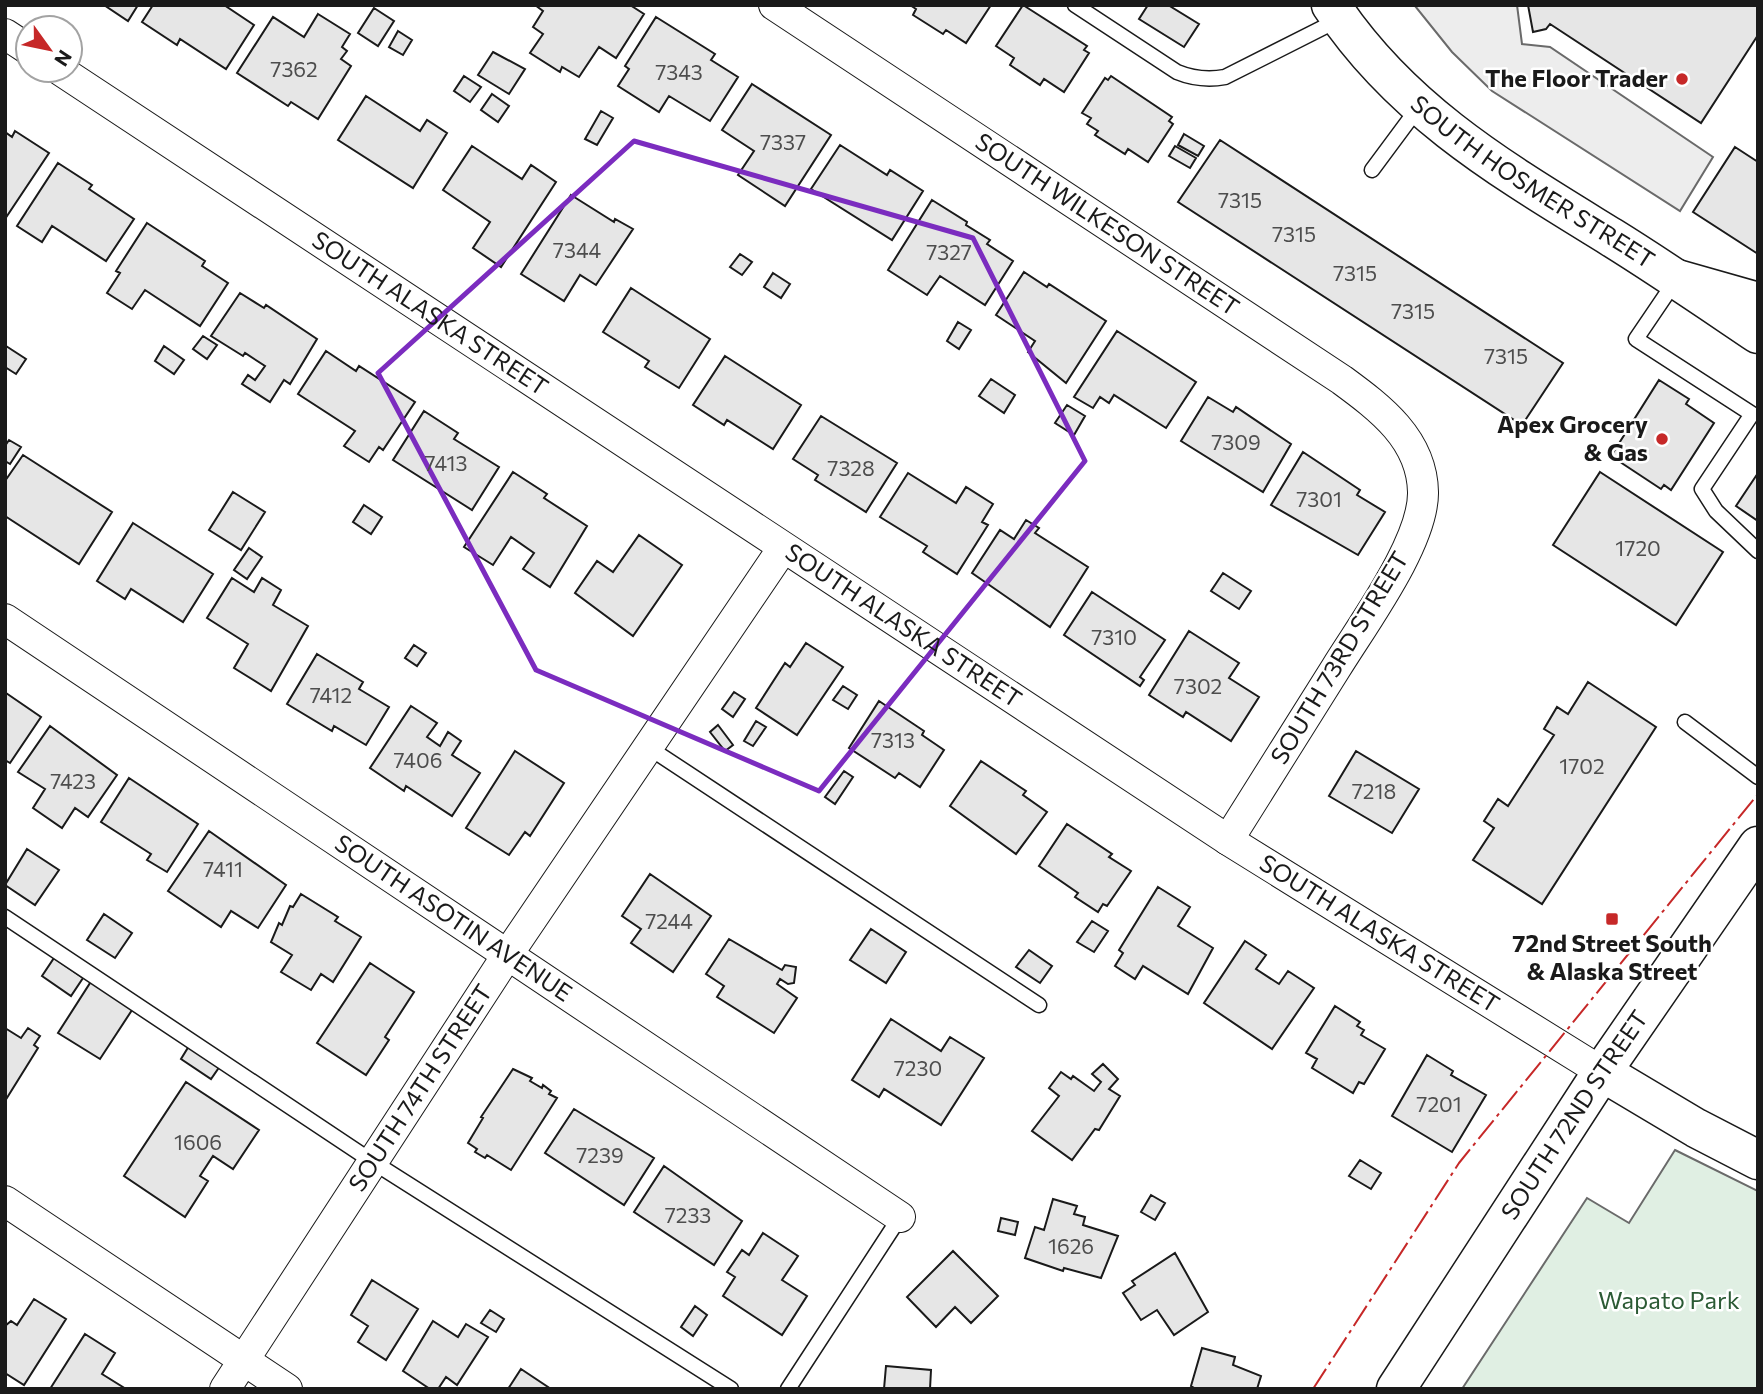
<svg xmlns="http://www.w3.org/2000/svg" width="1763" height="1394" font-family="Commissioner,sans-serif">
	<rect width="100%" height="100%" fill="#fff"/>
	<path fill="#e0efe3" stroke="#6a6a6a" stroke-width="2" d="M 1675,1150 L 1758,1191 L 1758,1389 L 1462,1389 L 1587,1198 L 1629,1223 Z"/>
	<path fill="#ededed" stroke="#6a6a6a" stroke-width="2" d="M 1517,5 L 1522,44 L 1550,47 L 1713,157 L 1680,211 L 1492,91 L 1452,52 L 1415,6 Z"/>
	<path fill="#e6e6e6" stroke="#1a1a1a" stroke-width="2" d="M 104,5 L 138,5 L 128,21 Z
		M 153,5 L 224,5 L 254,25 L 226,69 L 180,39 L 177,45 L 142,22 Z
		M 535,5 L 630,5 L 644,14 L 616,58 L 599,47 L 579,77 L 562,67 L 560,72 L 530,53 L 543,34 L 533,27 L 543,11 Z
		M 910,5 L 991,5 L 966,43 L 946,30 L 943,34 L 913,15 L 916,9 Z
		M 1023,5 L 1087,46 L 1084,50 L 1089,53 L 1064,92 L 1044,79 L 1040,85 L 1010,65 L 1014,58 L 996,46 Z
		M 1148,5 L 1168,5 L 1199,24 L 1184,47 L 1139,19 Z
		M 1528,5 L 1758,5 L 1758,35 L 1701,123 L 1550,24 L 1546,29 L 1533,32 Z
		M 374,8 L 394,21 L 378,46 L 358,33 Z
		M 318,14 L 350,34 L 342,47 L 347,51 L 341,59 L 351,66 L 318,119 L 291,102 L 288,106 L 237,73 L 273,17 L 304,37 Z
		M 656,17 L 715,54 L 711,60 L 738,77 L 710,121 L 669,96 L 659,112 L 618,86 L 629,69 L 625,66 Z
		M 398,31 L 412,40 L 403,55 L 389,47 Z
		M 493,52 L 525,69 L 509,94 L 478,75 Z
		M 464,76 L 481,87 L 470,102 L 454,91 Z
		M 1111,76 L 1172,117 L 1169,121 L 1173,124 L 1148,162 L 1128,149 L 1125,154 L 1095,135 L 1098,131 L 1087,124 L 1091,118 L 1082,113 L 1105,78 L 1108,80 Z
		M 752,84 L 831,135 L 785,206 L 738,175 L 754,151 L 722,130 Z
		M 492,94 L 509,106 L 498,122 L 481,110 Z
		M 366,96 L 420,131 L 427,120 L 447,133 L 413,188 L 338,140 Z
		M 601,111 L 613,118 L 597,145 L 585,139 Z
		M 15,131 L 49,153 L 5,219 L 5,132 L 12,137 Z
		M 1184,134 L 1204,146 L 1198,156 L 1178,145 Z
		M 1220,140 L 1563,363 L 1522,425 L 1178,202 Z
		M 840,145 L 887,175 L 890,170 L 923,191 L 892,240 L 811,189 Z
		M 472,146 L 522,179 L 531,165 L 556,182 L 501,267 L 473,248 L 490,222 L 443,190 Z
		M 1175,146 L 1196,158 L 1190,168 L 1169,156 Z
		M 1735,147 L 1758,162 L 1758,254 L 1693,212 Z
		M 58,163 L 92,185 L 89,189 L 134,219 L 106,261 L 52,226 L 42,242 L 17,226 Z
		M 571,195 L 614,222 L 615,219 L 633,229 L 596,285 L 580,275 L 564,301 L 521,274 Z
		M 932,200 L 967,222 L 966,225 L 990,240 L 987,244 L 1013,261 L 985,305 L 940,276 L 927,295 L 888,270 Z
		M 147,223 L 205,261 L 202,266 L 228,283 L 200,326 L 145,290 L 132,309 L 107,293 L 120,273 L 116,271 Z
		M 740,254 L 752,262 L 742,275 L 730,267 Z
		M 1024,272 L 1047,287 L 1049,284 L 1106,321 L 1066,383 L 1028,352 L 1035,341 L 996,315 Z
		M 773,273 L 790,284 L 781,298 L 764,287 Z
		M 631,288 L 710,339 L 679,388 L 645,367 L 649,361 L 603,332 Z
		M 240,293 L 264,308 L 266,305 L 317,339 L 290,384 L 284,380 L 270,402 L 242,384 L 248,375 L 255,380 L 265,366 L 245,353 L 243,356 L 211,336 Z
		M 958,322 L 971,330 L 959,349 L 947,341 Z
		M 1117,331 L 1196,382 L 1166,428 L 1114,395 L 1109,403 L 1100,397 L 1093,408 L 1074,397 Z
		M 203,336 L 217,345 L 207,359 L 193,349 Z
		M 6,346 L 26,359 L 16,374 L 5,367 Z
		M 164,346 L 184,360 L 174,374 L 155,361 Z
		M 326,351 L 356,371 L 359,366 L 415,402 L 383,450 L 379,447 L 369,462 L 344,446 L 355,431 L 298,394 Z
		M 725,356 L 801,405 L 773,449 L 727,420 L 724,425 L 693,405 Z
		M 991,379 L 1015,395 L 1004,413 L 979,396 Z
		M 1659,380 L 1689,399 L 1686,404 L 1714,423 L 1671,490 L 1664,485 L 1661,489 L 1611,456 Z
		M 1208,397 L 1233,412 L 1236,407 L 1291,444 L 1263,492 L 1181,441 Z
		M 1067,405 L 1085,416 L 1074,435 L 1055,423 Z
		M 424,411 L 458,433 L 454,439 L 499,467 L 472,510 L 393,460 Z
		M 821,416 L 897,463 L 866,512 L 815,480 L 818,475 L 793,459 Z
		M 9,440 L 21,447 L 10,464 L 5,461 L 5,446 Z
		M 1303,452 L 1360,490 L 1357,495 L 1385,512 L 1358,555 L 1271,505 Z
		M 23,455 L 112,512 L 79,564 L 5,516 L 5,481 Z
		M 513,472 L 547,494 L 544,498 L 587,526 L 550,587 L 523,569 L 534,553 L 511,537 L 493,565 L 464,547 Z
		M 1600,472 L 1723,552 L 1676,625 L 1553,545 Z
		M 908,473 L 956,503 L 966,487 L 993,504 L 982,522 L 988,525 L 957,574 L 923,552 L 927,546 L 880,517 Z
		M 1758,473 L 1758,521 L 1736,506 Z
		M 233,492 L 265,512 L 241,550 L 209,530 Z
		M 364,505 L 382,517 L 371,534 L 353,522 Z
		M 1026,520 L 1039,528 L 1035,533 L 1088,567 L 1050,627 L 972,573 L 1000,530 L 1014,539 Z
		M 133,523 L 213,574 L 183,622 L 131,589 L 125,599 L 97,581 Z
		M 639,535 L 682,565 L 633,636 L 575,593 L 597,561 L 613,572 Z
		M 249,548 L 262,557 L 247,579 L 234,570 Z
		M 1223,573 L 1251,591 L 1239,609 L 1211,591 Z
		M 232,578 L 254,592 L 262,578 L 281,590 L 273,605 L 308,626 L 271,691 L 234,668 L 248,644 L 207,618 Z
		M 1092,592 L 1165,640 L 1140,677 L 1144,680 L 1140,686 L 1064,635 Z
		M 1189,631 L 1239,663 L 1229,678 L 1259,697 L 1231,741 L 1186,712 L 1183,717 L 1149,695 Z
		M 806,643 L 843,667 L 797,735 L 756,708 L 785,663 L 790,667 Z
		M 414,645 L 426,653 L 417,666 L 405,658 Z
		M 317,654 L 363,682 L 359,689 L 389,707 L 366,745 L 334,726 L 332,731 L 287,704 Z
		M 1588,682 L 1656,727 L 1542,904 L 1473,860 L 1494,828 L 1484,821 L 1498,799 L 1508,806 L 1554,735 L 1544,729 L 1557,707 L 1568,714 Z
		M 843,686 L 857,695 L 848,709 L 833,700 Z
		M 734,692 L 745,699 L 733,717 L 722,709 Z
		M 6,693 L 41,717 L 10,763 L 5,760 Z
		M 879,701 L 924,731 L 922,735 L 944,750 L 920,787 L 899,773 L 895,778 L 849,748 Z
		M 411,706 L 437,723 L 427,737 L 440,746 L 448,732 L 461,741 L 452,755 L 480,773 L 452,816 L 406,786 L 404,791 L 370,768 Z
		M 756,721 L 766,727 L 753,746 L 744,741 Z
		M 718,725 L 733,745 L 725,751 L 710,732 Z
		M 50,726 L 117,775 L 88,817 L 75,808 L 62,828 L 33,808 L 45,789 L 18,772 Z
		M 515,751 L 564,783 L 530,836 L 525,832 L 509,855 L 466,828 Z
		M 1356,751 L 1419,789 L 1392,833 L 1329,796 Z
		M 981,761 L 1026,791 L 1023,795 L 1047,812 L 1016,854 L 950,806 Z
		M 844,771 L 853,777 L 835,804 L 825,797 Z
		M 129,778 L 198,824 L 167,872 L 147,860 L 151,854 L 101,822 Z
		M 1067,824 L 1112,854 L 1109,857 L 1131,871 L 1107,906 L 1103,904 L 1098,912 L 1075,897 L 1078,893 L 1039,866 Z
		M 209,831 L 286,885 L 258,928 L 231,911 L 221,927 L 168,891 Z
		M 27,849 L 59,870 L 35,905 L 5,885 Z
		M 650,874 L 711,916 L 673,972 L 631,943 L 641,929 L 622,916 Z
		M 1158,887 L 1190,907 L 1178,926 L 1213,948 L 1188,994 L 1143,966 L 1135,979 L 1115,966 L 1123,953 L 1119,950 Z
		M 301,894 L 338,917 L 335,921 L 361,937 L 333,982 L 321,974 L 311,990 L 281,972 L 292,955 L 271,942 L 279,923 L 282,925 L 290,906 L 293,907 Z
		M 104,914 L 132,933 L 115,958 L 87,940 Z
		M 1092,921 L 1108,931 L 1094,952 L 1077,942 Z
		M 871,929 L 906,952 L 886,983 L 850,960 Z
		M 729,939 L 782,970 L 785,965 L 796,967 L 794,983 L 788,984 L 780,979 L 777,984 L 797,998 L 774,1033 L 717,997 L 724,986 L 706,974 Z
		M 1245,941 L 1266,955 L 1256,969 L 1279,984 L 1288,971 L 1314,988 L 1272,1049 L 1204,1003 Z
		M 1029,950 L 1052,966 L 1040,983 L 1016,967 Z
		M 54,958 L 83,978 L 71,996 L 42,976 Z
		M 370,963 L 414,992 L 385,1037 L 389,1040 L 366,1075 L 317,1043 Z
		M 92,980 L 134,1007 L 100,1059 L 58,1033 Z
		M 1335,1006 L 1360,1022 L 1357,1026 L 1364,1030 L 1361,1035 L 1385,1049 L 1364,1084 L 1359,1082 L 1353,1093 L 1312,1068 L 1317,1059 L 1306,1053 Z
		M 891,1019 L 941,1051 L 950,1037 L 984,1058 L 941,1125 L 884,1089 L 879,1097 L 852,1080 Z
		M 5,1028 L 21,1038 L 28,1028 L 40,1036 L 34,1045 L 38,1048 L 5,1101 Z
		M 189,1046 L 220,1066 L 211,1079 L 181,1059 Z
		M 1427,1055 L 1453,1071 L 1451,1075 L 1486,1095 L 1452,1152 L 1392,1116 Z
		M 1103,1064 L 1118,1079 L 1109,1089 L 1120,1096 L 1099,1130 L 1095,1129 L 1072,1160 L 1032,1131 L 1059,1096 L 1049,1088 L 1061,1072 L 1071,1079 L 1073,1076 L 1094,1091 L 1101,1082 L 1092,1074 Z
		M 513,1069 L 532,1078 L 530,1081 L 542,1088 L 543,1085 L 551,1091 L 549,1094 L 557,1098 L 511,1170 L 487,1155 L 485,1158 L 475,1152 L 477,1149 L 468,1143 L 483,1118 L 481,1117 Z
		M 186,1082 L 259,1130 L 233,1169 L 213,1156 L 200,1176 L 208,1181 L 185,1217 L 124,1176 Z
		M 574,1109 L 654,1158 L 624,1205 L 545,1153 Z
		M 1360,1160 L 1381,1173 L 1371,1189 L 1349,1176 Z
		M 664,1166 L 742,1221 L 714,1265 L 634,1212 Z
		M 1151,1195 L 1165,1203 L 1155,1220 L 1141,1212 Z
		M 1053,1199 L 1077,1206 L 1074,1214 L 1085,1217 L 1083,1225 L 1118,1236 L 1101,1278 L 1064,1268 L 1063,1271 L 1025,1258 L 1035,1227 L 1044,1230 Z
		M 1001,1218 L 1018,1222 L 1015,1235 L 998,1231 Z
		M 763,1233 L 798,1256 L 782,1280 L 807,1296 L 782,1335 L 723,1296 L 735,1277 L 727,1272 L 742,1250 L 749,1255 Z
		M 953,1251 L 998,1296 L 971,1323 L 955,1307 L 936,1327 L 907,1297 Z
		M 1175,1253 L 1208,1312 L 1174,1335 L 1157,1310 L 1141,1320 L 1123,1293 L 1135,1285 L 1132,1281 Z
		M 372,1280 L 418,1309 L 386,1360 L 358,1342 L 368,1326 L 351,1315 Z
		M 34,1299 L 66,1319 L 24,1385 L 5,1373 L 5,1326 L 11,1321 L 17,1325 Z
		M 695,1306 L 707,1315 L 693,1336 L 681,1327 Z
		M 490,1310 L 504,1319 L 496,1332 L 481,1323 Z
		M 433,1321 L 458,1337 L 466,1324 L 488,1337 L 457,1385 L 446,1377 L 438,1389 L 430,1389 L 403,1371 Z
		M 85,1334 L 115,1353 L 102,1374 L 126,1389 L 50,1389 Z
		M 1202,1348 L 1235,1357 L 1233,1365 L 1261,1376 L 1257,1389 L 1196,1389 L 1191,1386 Z
		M 886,1366 L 931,1370 L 930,1389 L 884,1389 Z
		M 521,1369 L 551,1389 L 508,1389 Z"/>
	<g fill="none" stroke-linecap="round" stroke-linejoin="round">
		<defs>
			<path id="lane" d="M 1075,5 L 1177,72 C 1194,79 1208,80 1225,77 L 1338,20
				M 1372,170 L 1418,108
				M 1676,280 L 1636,339 L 1752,414 L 1702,489 L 1716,511 L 1758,551
				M 1685,722 L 1758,777
				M 648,747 L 1039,1005
				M 5,917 L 373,1162 L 731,1389
				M 788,1389 L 900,1217"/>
			<g id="street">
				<path id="s1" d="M 774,5 L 1342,380 C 1380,408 1422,439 1423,492 C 1424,542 1363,624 1336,668 C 1300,725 1264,783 1228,840"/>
				<path d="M 5,34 L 28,49"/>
				<path id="s2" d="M 60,70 L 1228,840 L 1602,1072"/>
				<path id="s3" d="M 5,619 L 900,1217"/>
				<path d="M 5,1201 L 287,1389"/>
				<path id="s4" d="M 225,1389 L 508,954 L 783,548"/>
			</g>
			<g id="secondary">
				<path id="s5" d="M 1331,5 C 1402,112 1504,171 1611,237 C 1661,268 1709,301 1758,334"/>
				<path d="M 1602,1072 L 1696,1128 L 1758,1160"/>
			</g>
			<g id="primary">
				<path d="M 1677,279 L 1758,302"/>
				<path id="s6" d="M 1396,1389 L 1602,1072 L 1758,846"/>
			</g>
		</defs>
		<use href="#lane" stroke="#1a1a1a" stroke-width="17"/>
		<use href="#street" stroke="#1a1a1a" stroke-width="32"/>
		<use href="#secondary" stroke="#1a1a1a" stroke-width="41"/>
		<use href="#primary" stroke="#1a1a1a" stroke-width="41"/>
		<use href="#lane" stroke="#fff" stroke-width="14"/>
		<use href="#street" stroke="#fff" stroke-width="30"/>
		<use href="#secondary" stroke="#fff" stroke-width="38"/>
		<use href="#primary" stroke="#fff" stroke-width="38"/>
		<path stroke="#c62828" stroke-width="2" stroke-dasharray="24 5 3.5 5" stroke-linecap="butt" d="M 1313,1389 L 1459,1163 L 1758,794"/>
	</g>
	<path fill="none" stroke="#7b2cbf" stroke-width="5" stroke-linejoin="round" d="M 634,141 L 973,238 L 1085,461 L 819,791 L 536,670 L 378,373 Z"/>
	<g fill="#c62828" stroke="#fff" stroke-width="2.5">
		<circle cx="1682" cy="79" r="7"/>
		<circle cx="1662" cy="439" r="7"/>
		<rect x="1605" y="912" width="14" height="14" rx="3.5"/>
	</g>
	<g text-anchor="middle" stroke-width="5" stroke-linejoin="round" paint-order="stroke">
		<g font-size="21" fill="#4d4d4d">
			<text x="294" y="77">7362</text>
			<text x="679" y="80">7343</text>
			<text x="783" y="150">7337</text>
			<text x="1240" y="208">7315</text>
			<text x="1294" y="242">7315</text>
			<text x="577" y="258">7344</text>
			<text x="949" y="260">7327</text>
			<text x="1355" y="281">7315</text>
			<text x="1413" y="319">7315</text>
			<text x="1506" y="364">7315</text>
			<text x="1236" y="450">7309</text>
			<text x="446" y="471">7413</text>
			<text x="851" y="476">7328</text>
			<text x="1319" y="507">7301</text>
			<text x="1638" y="556">1720</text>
			<text x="1114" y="645">7310</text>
			<text x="1198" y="694">7302</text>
			<text x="331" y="703">7412</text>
			<text x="893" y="748">7313</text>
			<text x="418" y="768">7406</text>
			<text x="1582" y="774">1702</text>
			<text x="73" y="789">7423</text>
			<text x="1374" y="799">7218</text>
			<text x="223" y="877">7411</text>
			<text x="669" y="929">7244</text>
			<text x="918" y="1076">7230</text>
			<text x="1439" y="1112">7201</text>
			<text x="198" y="1150">1606</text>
			<text x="600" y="1163">7239</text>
			<text x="688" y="1223">7233</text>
			<text x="1071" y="1254">1626</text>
		</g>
		<g font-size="24" font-weight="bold" fill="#1a1a1a" stroke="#fff" text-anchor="end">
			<text x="1668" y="87">The Floor Trader</text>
			<text x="1648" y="433">Apex Grocery<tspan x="1648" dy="28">&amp; Gas</tspan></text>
			<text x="1612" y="952" text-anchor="middle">72nd Street South<tspan x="1612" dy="28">&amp; Alaska Street</tspan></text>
		</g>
		<g font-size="24" fill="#1a1a1a" stroke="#fff">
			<text dy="8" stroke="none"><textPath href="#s5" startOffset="271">SOUTH HOSMER STREET</textPath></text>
			<text dy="8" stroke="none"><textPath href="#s1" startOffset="399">SOUTH WILKESON STREET</textPath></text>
			<text dy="8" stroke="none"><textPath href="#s2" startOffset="443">SOUTH ALASKA STREET</textPath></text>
			<text dy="8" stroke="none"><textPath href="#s2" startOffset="1010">SOUTH ALASKA STREET</textPath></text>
			<text transform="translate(1340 658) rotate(-59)" y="8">SOUTH 73RD STREET</text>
			<text dy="8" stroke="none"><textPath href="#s3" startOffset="539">SOUTH ASOTIN AVENUE</textPath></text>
			<text dy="8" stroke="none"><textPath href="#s2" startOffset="1577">SOUTH ALASKA STREET</textPath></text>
			<text dy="8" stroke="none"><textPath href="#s4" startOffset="359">SOUTH 74TH STREET</textPath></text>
			<text dy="8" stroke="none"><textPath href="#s6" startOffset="327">SOUTH 72ND STREET</textPath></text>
		</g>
		<g font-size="24" fill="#2b5a34" stroke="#fff">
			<text x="1669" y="1309">Wapato Park</text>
		</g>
	</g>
	<rect width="1763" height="1394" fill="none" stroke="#1a1a1a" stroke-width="14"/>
	<g transform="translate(49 49) rotate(123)"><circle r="33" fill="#ffffff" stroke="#a3a3a3" stroke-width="2"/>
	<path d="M0-5L12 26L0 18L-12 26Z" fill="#c62828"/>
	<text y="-10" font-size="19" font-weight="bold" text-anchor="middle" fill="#1a1a1a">N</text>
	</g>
</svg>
